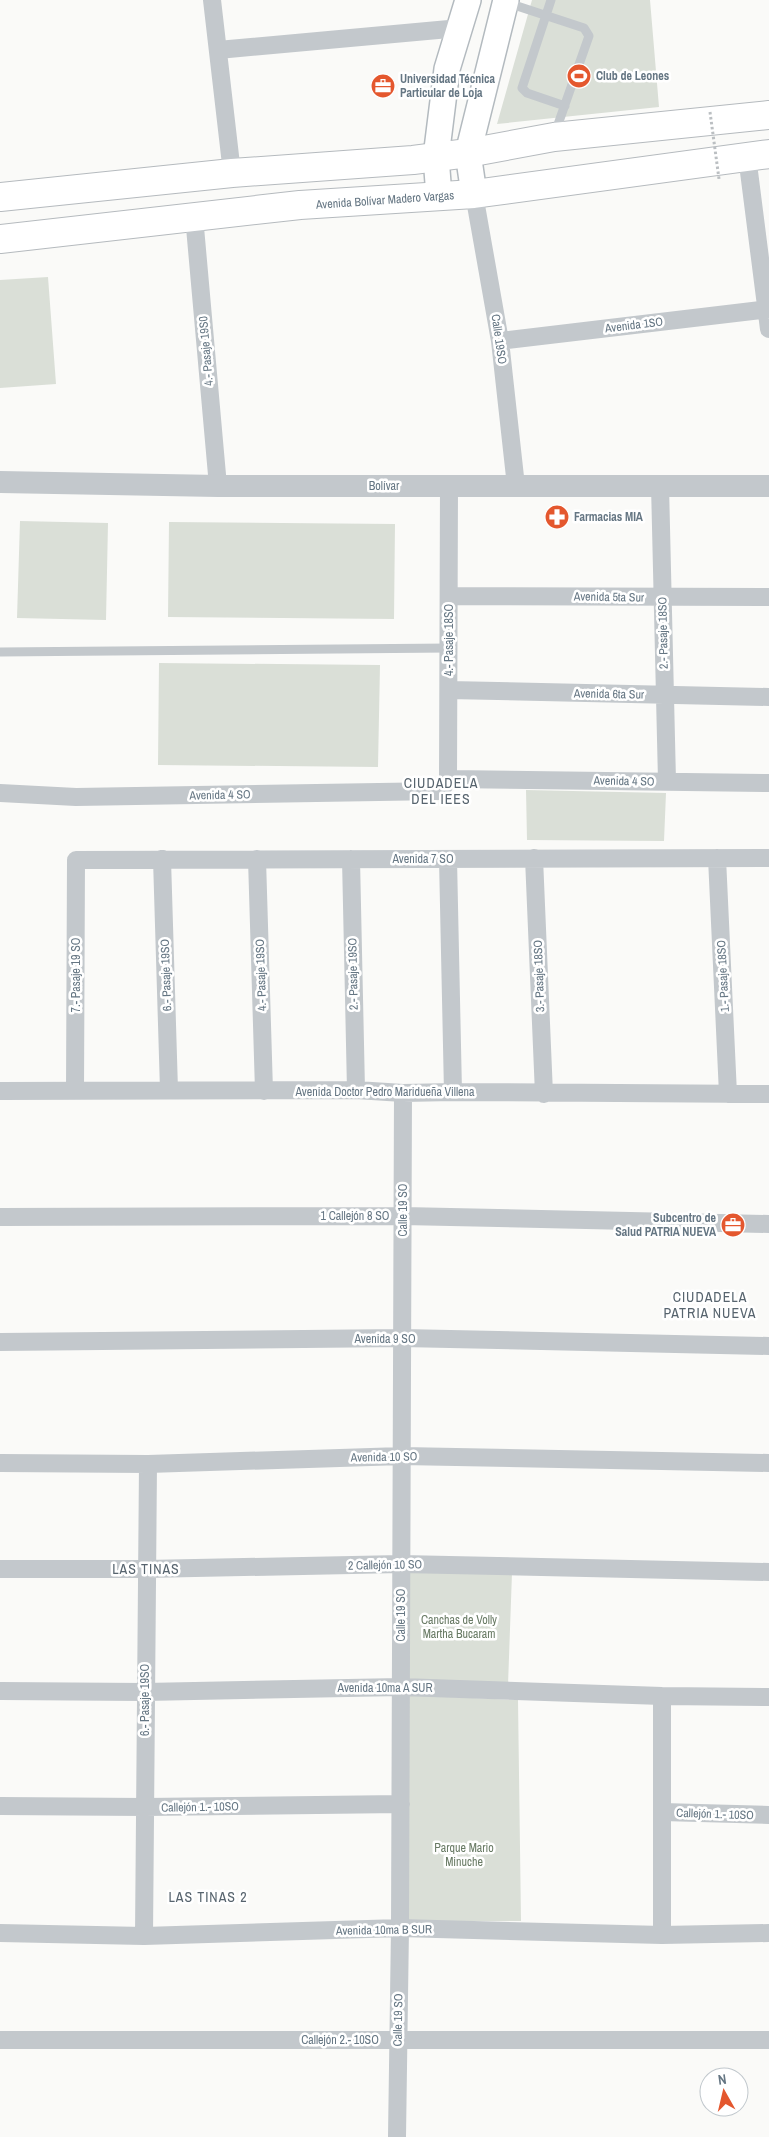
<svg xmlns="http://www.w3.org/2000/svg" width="769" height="2137" font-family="'Archivo Narrow',sans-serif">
	<rect width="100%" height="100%" fill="#fafaf8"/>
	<path fill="#dadfd7" d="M 532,0 L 650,0 L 659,107 L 497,124 Z
		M 48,277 L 56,384 L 0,388 L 0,280 Z
		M 20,521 L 108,523 L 106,620 L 17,618 Z
		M 169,522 L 395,524 L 394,619 L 168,617 Z
		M 159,663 L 380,665 L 378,767 L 158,765 Z
		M 526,790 L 666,793 L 664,841 L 527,840 Z
		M 409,1572 L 512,1573 L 508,1685 L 409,1681 Z
		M 408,1695 L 518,1700 L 521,1921 L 409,1921 Z"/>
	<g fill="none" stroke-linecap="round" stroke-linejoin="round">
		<defs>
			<path id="secondary" d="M 474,194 L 468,153 L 506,0
				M 439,196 L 436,157 L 447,69 L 468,0"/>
			<path id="primary" d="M 0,197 L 232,173 L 413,160 L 468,153 L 554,137 L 769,115
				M 0,239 L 300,205 L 474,194 L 769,154"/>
		</defs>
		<use href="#secondary" stroke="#b3babf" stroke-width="28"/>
		<use href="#primary" stroke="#b5babe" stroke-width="30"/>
		<path stroke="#c3c8cc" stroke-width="9" d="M 551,0 L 522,88 L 527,93 L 565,106
			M 508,3 L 584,28 L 589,36 L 555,133
			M 0,652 L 449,648"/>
		<path stroke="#c3c8cc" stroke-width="18" d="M 212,0 L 232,173
			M 218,50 L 460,28
			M 747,156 L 769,329
			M 474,194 L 500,341 L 516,486
			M 194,216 L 218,486
			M 500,341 L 769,309
			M 660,485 L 667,781
			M 449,596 L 769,597
			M 449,690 L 769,697
			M 448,779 L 769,783
			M 0,793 L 76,797 L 441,791 L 448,779 L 449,486
			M 534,858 L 544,1094
			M 717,858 L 728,1094
			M 162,859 L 169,1090
			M 257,859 L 264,1091
			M 351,859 L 356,1090
			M 448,859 L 453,1092
			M 0,1091 L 356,1090 L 403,1093 L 453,1092 L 769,1094
			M 75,1091 L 76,860 L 769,858
			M 0,1217 L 403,1216 L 769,1224
			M 0,1342 L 402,1338 L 769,1346
			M 0,1463 L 148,1464 L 402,1456 L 769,1463
			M 0,1569 L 146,1569 L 401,1564 L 769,1572
			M 0,1691 L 145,1692 L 401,1687 L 662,1696 L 769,1697
			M 0,1806 L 145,1807 L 401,1804
			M 662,1812 L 769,1815
			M 0,1933 L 144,1936 L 400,1928 L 662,1935 L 769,1933
			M 662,1935 L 662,1696
			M 144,1936 L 148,1464
			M 0,2040 L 769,2040
			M 397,2137 L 400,1928 L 403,1093"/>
		<path stroke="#c3c8cc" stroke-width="22" d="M 0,482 L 218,486 L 769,486"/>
		<use href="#secondary" stroke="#fff" stroke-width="25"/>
		<use href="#primary" stroke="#fff" stroke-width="28"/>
		<path stroke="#bbbfc2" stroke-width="3" stroke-dasharray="2.5 2.5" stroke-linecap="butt" d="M 710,112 L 719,179"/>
	</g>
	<defs>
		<symbol id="stadium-disc" viewBox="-11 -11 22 22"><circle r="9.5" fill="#e4572e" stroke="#fff"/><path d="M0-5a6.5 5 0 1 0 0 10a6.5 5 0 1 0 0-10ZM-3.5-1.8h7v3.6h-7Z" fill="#fff"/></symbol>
		<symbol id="office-disc" viewBox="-11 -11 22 22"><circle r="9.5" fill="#e4572e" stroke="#fff"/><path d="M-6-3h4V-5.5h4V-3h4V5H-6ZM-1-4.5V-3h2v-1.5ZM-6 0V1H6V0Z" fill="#fff"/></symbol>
		<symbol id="pharmacy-disc" viewBox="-11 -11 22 22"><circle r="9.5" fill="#e4572e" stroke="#fff"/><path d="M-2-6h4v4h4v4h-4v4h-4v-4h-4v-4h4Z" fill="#fff"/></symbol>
	</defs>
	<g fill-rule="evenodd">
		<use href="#stadium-disc" x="565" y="62" width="28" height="28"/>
		<use href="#office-disc" x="369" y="72" width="28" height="28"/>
		<use href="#pharmacy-disc" x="543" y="503" width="28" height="28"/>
		<use href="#office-disc" x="719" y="1211" width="28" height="28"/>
	</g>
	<g text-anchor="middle" stroke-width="5" stroke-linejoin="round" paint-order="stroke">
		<g font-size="12" font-weight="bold" fill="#657683" stroke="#fff" text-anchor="start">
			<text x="596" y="80">Club de Leones</text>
			<text x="400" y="83">Universidad Técnica<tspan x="400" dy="14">Particular de Loja</tspan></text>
			<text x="574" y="521">Farmacias MIA</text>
			<text x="716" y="1222" text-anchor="end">Subcentro de<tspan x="716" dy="14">Salud PATRIA NUEVA</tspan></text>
		</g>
		<g font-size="12" fill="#657683" stroke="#fff">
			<text transform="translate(385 200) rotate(-4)" y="4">Avenida Bolívar Madero Vargas</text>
			<text transform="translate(634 325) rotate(-7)" y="4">Avenida 1SO</text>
			<text transform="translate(499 339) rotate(82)" y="4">Calle 19SO</text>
			<text transform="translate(206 351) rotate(-95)" y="4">4.- Pasaje 19S0</text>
			<text x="384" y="490">Bolívar</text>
			<text transform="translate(609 597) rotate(1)" y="4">Avenida 5ta Sur</text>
			<text transform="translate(663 633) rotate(-91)" y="4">2.- Pasaje 18SO</text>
			<text transform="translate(449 640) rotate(-90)" y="4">4.- Pasaje 18SO</text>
			<text transform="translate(609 694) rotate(1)" y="4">Avenida 6ta Sur</text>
			<text transform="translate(624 781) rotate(1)" y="4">Avenida 4 SO</text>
			<text transform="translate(220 795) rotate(-1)" y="4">Avenida 4 SO</text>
			<text x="423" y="863">Avenida 7 SO</text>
			<text transform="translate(353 974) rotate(-91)" y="4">2.- Pasaje 19SO</text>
			<text transform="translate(76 975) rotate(-90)" y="4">7.- Pasaje 19 SO</text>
			<text transform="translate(166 975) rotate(-92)" y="4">6.- Pasaje 19SO</text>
			<text transform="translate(261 975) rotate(-92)" y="4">4.- Pasaje 19SO</text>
			<text transform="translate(539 976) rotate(-92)" y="4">3.- Pasaje 18SO</text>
			<text transform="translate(723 976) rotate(-93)" y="4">1.- Pasaje 18SO</text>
			<text x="385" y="1096">Avenida Doctor Pedro Maridueña Villena</text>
			<text transform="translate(403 1210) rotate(-90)" y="4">Calle 19 SO</text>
			<text x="355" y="1220">1 Callejón 8 SO</text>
			<text x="385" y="1343">Avenida 9 SO</text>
			<text transform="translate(384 1457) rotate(-1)" y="4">Avenida 10 SO</text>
			<text transform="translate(385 1565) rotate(-1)" y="4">2 Callejón 10 SO</text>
			<text transform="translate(401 1615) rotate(-90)" y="4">Calle 19 SO</text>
			<text x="385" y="1692">Avenida 10ma A SUR</text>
			<text transform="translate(145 1700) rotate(-90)" y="4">6.- Pasaje 19SO</text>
			<text transform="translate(200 1807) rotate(-1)" y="4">Callejón 1.- 10SO</text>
			<text transform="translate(715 1814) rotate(2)" y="4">Callejón 1.- 10SO</text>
			<text transform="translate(384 1930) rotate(-1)" y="4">Avenida 10ma B SUR</text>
			<text transform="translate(398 2020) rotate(-89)" y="4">Calle 19 SO</text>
			<text x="340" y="2044">Callejón 2.- 10SO</text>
		</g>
		<g font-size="12" fill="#687a64" stroke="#fff">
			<text x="459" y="1624">Canchas de Volly<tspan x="459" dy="14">Martha Bucaram</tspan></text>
			<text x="464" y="1852">Parque Mario<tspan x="464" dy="14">Minuche</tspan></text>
		</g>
		<g font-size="14" letter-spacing="1" fill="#57646e" stroke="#fff">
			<text x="441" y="788">CIUDADELA<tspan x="441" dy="16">DEL IEES</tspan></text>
			<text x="710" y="1302">CIUDADELA<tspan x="710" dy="16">PATRIA NUEVA</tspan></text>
			<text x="146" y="1574">LAS TINAS</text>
			<text x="208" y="1902">LAS TINAS 2</text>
		</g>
	</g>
	<g transform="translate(724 2092) rotate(352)"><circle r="24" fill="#ffffff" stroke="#c1c8cd"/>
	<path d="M0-4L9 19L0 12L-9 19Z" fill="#e4572e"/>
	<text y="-8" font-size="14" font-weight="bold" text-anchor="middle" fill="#657683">N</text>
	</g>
</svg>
